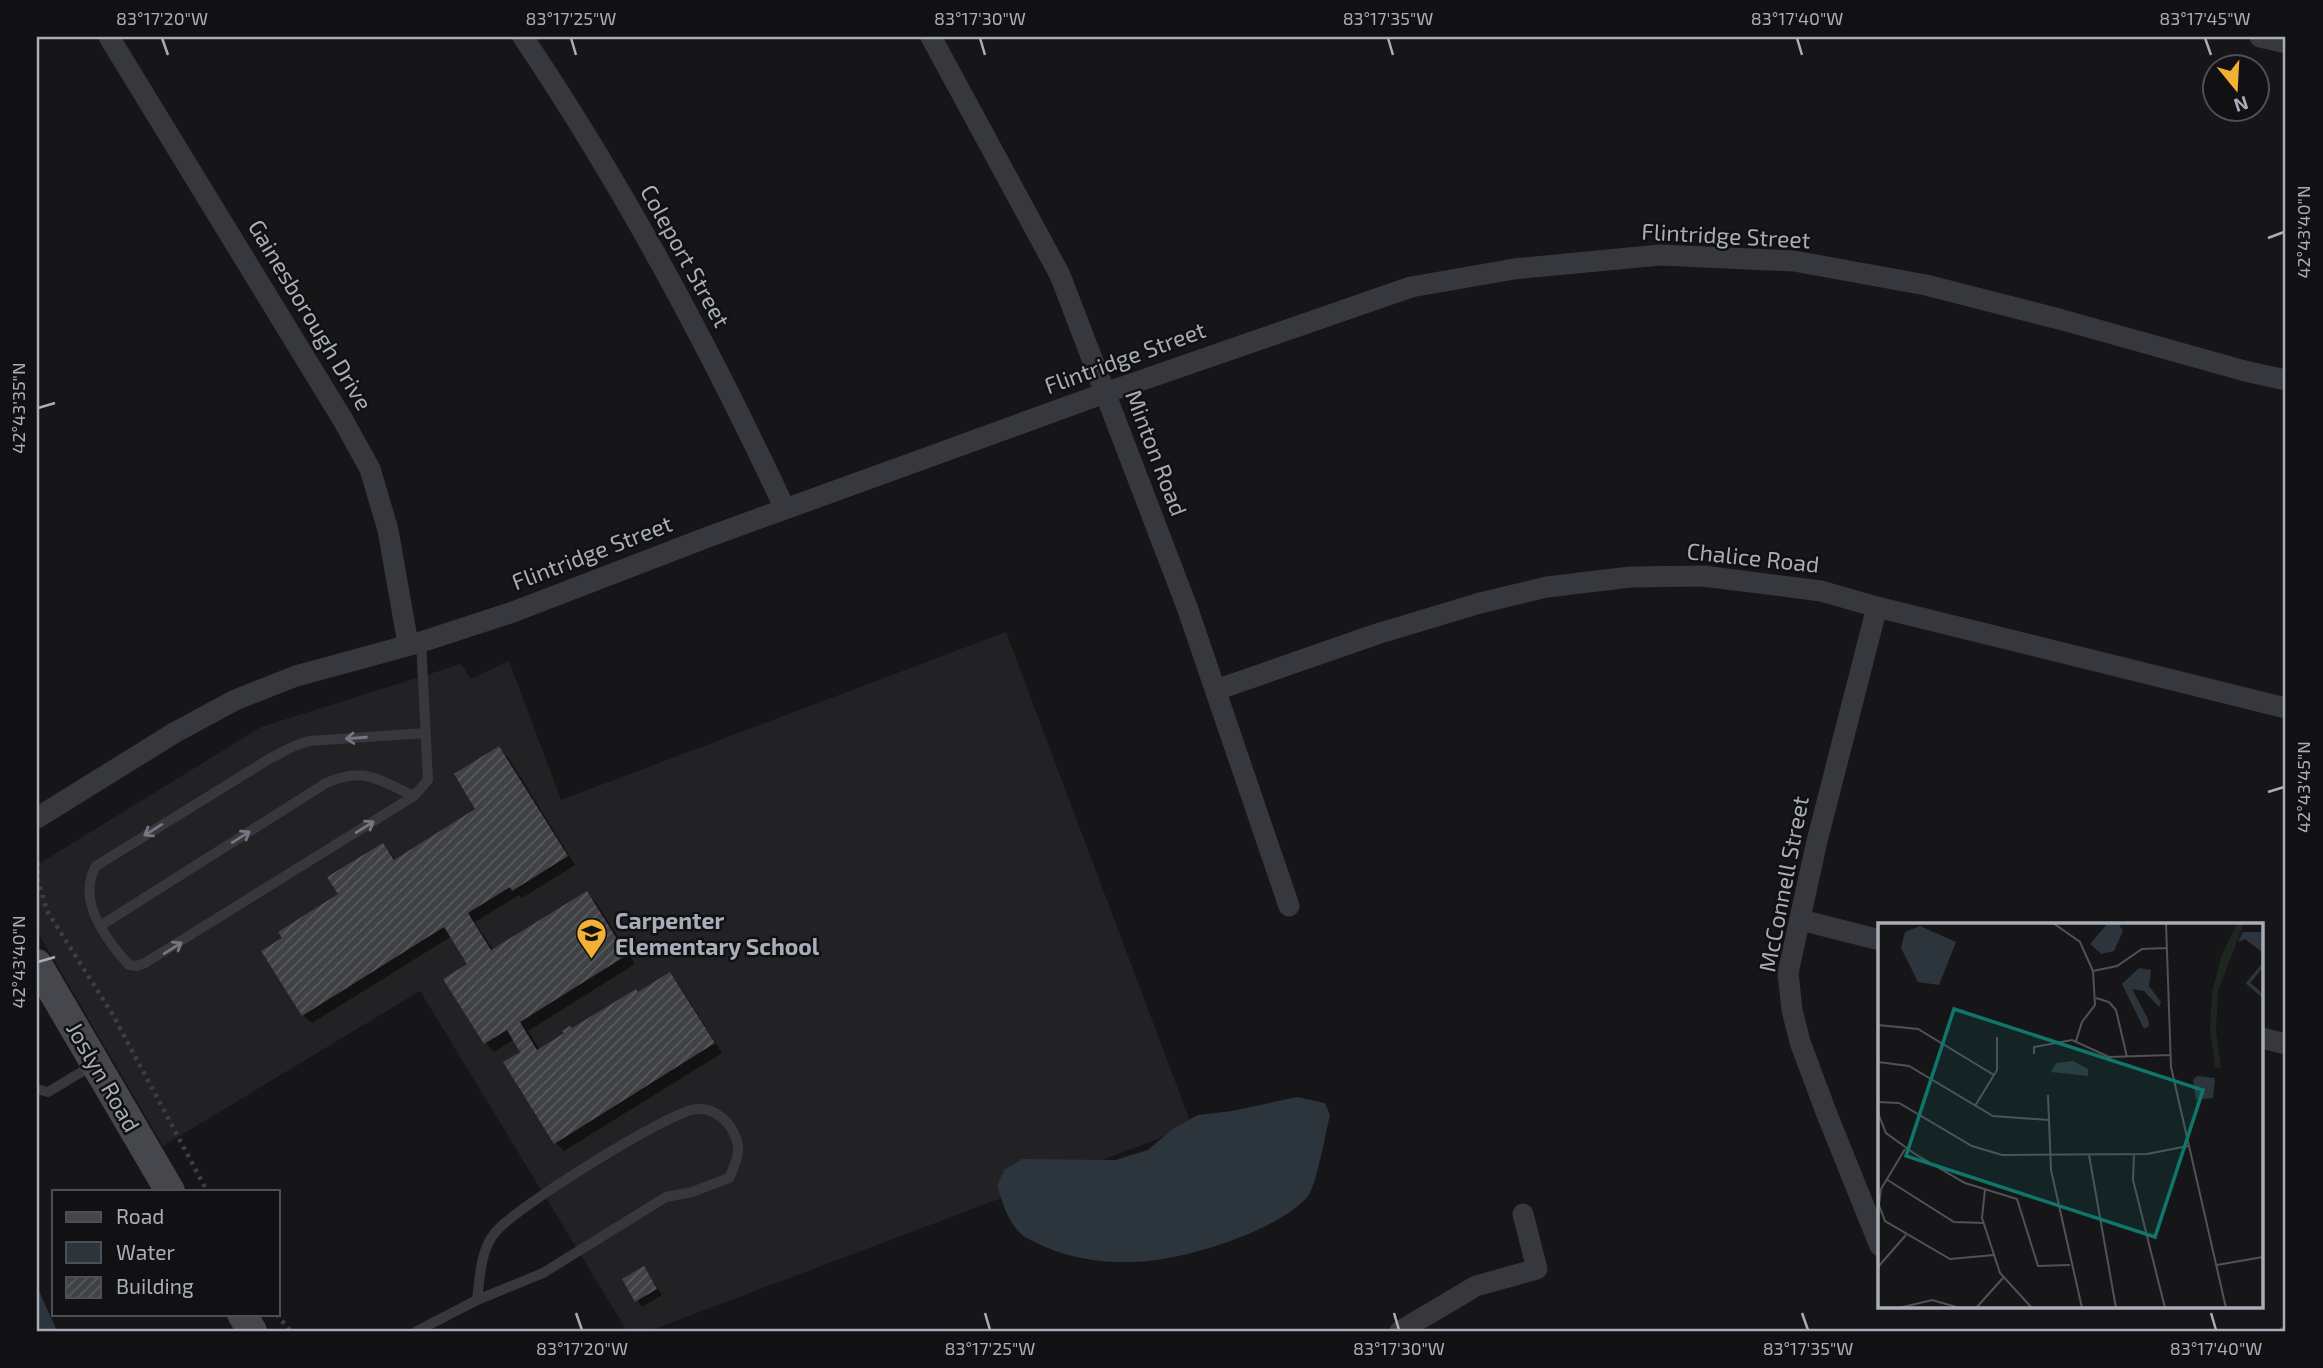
<svg xmlns="http://www.w3.org/2000/svg" width="2323" height="1368" font-family="'Exo 2',sans-serif">
	<defs>
		<pattern id="building-hatch" width="6" height="6" patternUnits="userSpaceOnUse" patternTransform="scale(1.75)"><rect width="6" height="6" fill="#404145"/><path d="M-1 1l2-2M0 6l6-6M5 7l2-2" fill="none" stroke="#595a5e"/></pattern>
	</defs>
	<rect width="100%" height="100%" fill="#161618"/>
	<path fill="#222225" d="M 1006,632 L 1192,1126 L 649,1331 L 627,1331 L 420,991 L 163,1146 L 37,931 L 37,865 L 261,727 L 461,664 L 471,679 L 509,661 L 561,800 Z"/>
	<path fill="#2c353c" d="M 1297,1097 L 1325,1103 L 1330,1115 C 1326,1131 1316,1187 1308,1196 C 1278,1232 1178,1262 1132,1262 C 1103,1263 1069,1258 1043,1246 C 1036,1242 1026,1239 1020,1233 C 1007,1220 1003,1203 997,1186 L 1004,1170 L 1022,1159 L 1115,1160 L 1148,1150 L 1174,1128 L 1198,1115 L 1232,1111 Z
		M 37,1287 L 40,1293 L 57,1331 L 37,1331 Z"/>
	<path fill="#0007" d="M 499,748 L 508,757 L 575,865 L 522,898 L 519,895 L 475,922 L 494,951 L 587,893 L 596,902 L 635,964 L 528,1031 L 540,1050 L 670,974 L 678,983 L 722,1053 L 564,1151 L 555,1142 L 523,1053 L 515,1039 L 494,1052 L 486,1043 L 446,979 L 469,964 L 452,936 L 312,1023 L 303,1015 L 284,938 L 341,895 L 383,845 L 396,860 L 478,809 Z
		M 644,1269 L 662,1295 L 642,1307 L 624,1280 Z"/>
	<path fill="url(#building-hatch)" d="M 499,746 L 568,856 L 512,891 L 510,887 L 468,913 L 491,950 L 587,891 L 627,955 L 520,1022 L 537,1050 L 564,1033 L 562,1031 L 570,1026 L 572,1028 L 636,989 L 638,992 L 670,972 L 715,1043 L 554,1144 L 503,1062 L 520,1052 L 507,1030 L 484,1044 L 443,979 L 467,964 L 444,927 L 302,1016 L 261,951 L 282,938 L 278,932 L 338,894 L 327,877 L 383,843 L 394,860 L 475,809 L 454,774 Z
		M 644,1266 L 657,1289 L 635,1302 L 622,1279 Z"/>
	<g fill="none" stroke-linecap="round" stroke-linejoin="round">
		<path stroke="#3d3f44" stroke-width="4.5" stroke-dasharray="3.5 5" stroke-linecap="butt" d="M 37,853 L 38,880 L 47,911 L 113,1015 L 207,1191
			M 277,1314 L 290,1331
			M 2281,1331 L 2286,1325"/>
		<path stroke="#37383d" stroke-width="10" d="M 421,642 L 428,780 L 414,796 L 145,963 L 137,966 L 129,965 C 106,940 76,900 96,866 L 269,759 L 294,746 L 309,741 L 425,733
			M 100,926 L 326,783 C 366,766 378,780 414,796
			M 37,1089 L 48,1092 L 93,1065
			M 417,1331 L 477,1300 L 543,1273 L 666,1197 L 692,1192 L 729,1178 C 738,1159 743,1147 731,1128 C 723,1116 711,1108 696,1109 C 670,1111 509,1211 494,1234 C 480,1252 480,1278 477,1300"/>
		<path stroke="#37383d" stroke-width="21" d="M 109,37 L 343,420 L 370,469 L 388,530 L 408,644
			M 523,37 C 624,187 709,346 785,509
			M 931,37 L 1060,275 L 1187,607 L 1289,906
			M 2260,37 L 2286,43
			M 1877,607 L 1817,841 L 1788,973 L 1792,1010 L 1800,1042 L 1826,1112 L 1880,1246
			M 1216,690 L 1377,634 L 1480,603 L 1547,587 L 1630,577 L 1703,576 L 1821,591 L 1877,607 L 2286,708
			M 37,818 L 174,733 L 235,700 L 296,676 L 421,642 L 513,612 L 708,537 L 1105,393 L 1411,287 L 1514,269 L 1660,255 L 1794,261 L 1926,285 L 2059,319 L 2245,371 L 2286,380
			M 1801,920 L 1880,940
			M 2262,1038 L 2286,1044
			M 1400,1331 L 1476,1286 L 1537,1269 L 1523,1214"/>
		<path stroke="#45474d" stroke-width="30" d="M 37,964 L 170,1191
			M 242,1314 L 252,1331"/>
	</g>
	<defs><path id="oneway-shaft" d="M-6 0H5M1.5-3L5.5 0L1.5 3" fill="none" stroke-width="1.6" stroke-linecap="round" stroke-linejoin="round" transform="scale(1.75)"/></defs>
	<g stroke="#757881">
		<use href="#oneway-shaft" transform="translate(356 738) rotate(176)"/>
		<use href="#oneway-shaft" transform="translate(365 827) rotate(-32)"/>
		<use href="#oneway-shaft" transform="translate(153 830) rotate(148)"/>
		<use href="#oneway-shaft" transform="translate(241 837) rotate(-32)"/>
		<use href="#oneway-shaft" transform="translate(173 948) rotate(-32)"/>
	</g>
	<path fill="none" stroke="#a8adb8" stroke-width="2.5" d="M 162,38 L 168,55M 571,38 L 576,55M 980,38 L 985,55M 1388,38 L 1393,55M 1797,38 L 1802,55M 2205,38 L 2211,55M 2268,238 L 2284,232M 38,408 L 55,403M 2268,792 L 2284,787M 38,962 L 55,957M 576,1313 L 582,1330M 985,1313 L 990,1330M 1394,1313 L 1399,1330M 1802,1313 L 1808,1330M 2211,1313 L 2216,1330"/>
	<defs>
		<symbol id="school-pin" viewBox="-11 -11 22 30"><path d="M0 17L-7.5 6A9.5 9.5 0 1 1 7.5 6Z" fill="#f2b134" stroke="#111113"/><path d="M0-5L7-2L0 1L-7-2ZM-4 1L0 2.5L4 1V4Q0 6-4 4Z" fill="#111"/></symbol>
	</defs>
	<g fill-rule="evenodd">
		<use href="#school-pin" x="574" y="916" width="35" height="47"/>
	</g>
	<g text-anchor="middle" stroke-width="5" stroke-linejoin="round" paint-order="stroke">
		<g font-size="23" fill="#a8adb8" stroke="#111113">
			<text transform="translate(1726 236) rotate(3)" y="8">Flintridge Street</text>
			<text transform="translate(685 256) rotate(61)" y="8">Coleport Street</text>
			<text transform="translate(310 315) rotate(59)" y="8">Gainesborough Drive</text>
			<text transform="translate(1125 358) rotate(-20)" y="8">Flintridge Street</text>
			<text transform="translate(1156 453) rotate(69)" y="8">Minton Road</text>
			<text transform="translate(592 553) rotate(-21)" y="8">Flintridge Street</text>
			<text transform="translate(1753 558) rotate(6)" y="8">Chalice Road</text>
			<text transform="translate(1784 884) rotate(-79)" y="8">McConnell Street</text>
			<text transform="translate(103 1077) rotate(60)" y="8">Joslyn Road</text>
		</g>
		<g font-size="23" font-weight="bold" fill="#a8adb8" stroke="#111113" text-anchor="start">
			<text x="615" y="929">Carpenter<tspan x="615" dy="26">Elementary School</tspan></text>
		</g>
	</g>
	<g transform="translate(1878 923)">
		<rect width="385" height="385" fill="#161618"/>
		<path d="M 359,0 L 366,0 L 340,68 L 338,108 L 343,145 L 337,145 L 332,106 L 334,69 L 343,34 Z" fill="#1e261f"/>
		<path d="M 230,0 L 240,0 L 245,8 L 236,28 L 223,31 L 212,21 ZM 42,3 L 78,19 L 61,62 L 40,59 L 23,25 L 27,9 ZM 365,9 L 383,9 L 385,30 L 367,16 L 360,19 ZM 261,45 L 273,47 L 271,63 L 283,79 L 281,84 L 266,68 L 254,66 L 270,96 L 271,103 L 266,106 L 244,61 ZM 195,138 L 210,146 L 210,153 L 173,149 L 178,140 ZM 319,153 L 337,155 L 335,175 L 318,177 L 315,157 Z" fill="#2c353c"/>
		<path fill="none" stroke="#2c353c" stroke-width="3.5" d="M 385,42 L 370,60 L 385,73"/>
		<path fill="none" stroke="#505258" stroke-width="2" d="M 175,0 L 202,19 L 215,48 L 217,82 L 204,99 L 198,118M 288,0 L 293,144 L 348,385M 215,48 L 239,43 L 264,26 L 288,25M 218,75 L 231,79 L 238,87 L 249,134M 0,102 L 40,106 L 116,152M 156,131 L 156,124 L 194,117 L 231,134 L 292,132M 0,139 L 31,143 L 115,193 L 171,197M 170,172 L 173,247 L 204,385M 0,179 L 21,180 L 94,223 L 124,232 L 269,231 L 310,223M 97,183 L 119,147 L 119,114M 0,190 L 8,210 L 37,231 L 87,260 L 139,276 L 160,343 L 192,342M 27,226 L 3,266 L 1,282 L 7,298 L 72,336 L 116,332M 256,231 L 255,257 L 287,385M 211,232 L 238,385M 8,256 L 76,299 L 106,300M 107,266 L 104,295 L 122,350 L 154,385M 339,342 L 385,334M 0,344 L 28,312M 21,385 L 54,377 L 82,385M 98,385 L 125,355"/>
		<path fill="#0f766e" fill-opacity="0.15" stroke="#0f766e" stroke-width="3.5" d="M 76,86 L 325,167 L 277,314 L 28,233 Z"/>
		<rect width="385" height="385" fill="none" stroke="#a8adb8" stroke-width="3.5"/>
	</g>
	<rect width="2323" height="1368" fill="none" stroke="#111113" stroke-width="77"/>
	<rect x="52" y="1190" width="228" height="126" fill="#111113" stroke="#4d4f55" stroke-width="2"/>
	<rect x="66" y="1212" width="35" height="10" fill="#45474d" stroke="#4d4f55" stroke-width="2"/>
	<text x="116" y="1224" font-size="21" fill="#a8adb8">Road</text>
	<rect x="66" y="1242" width="35" height="21" fill="#2c353c" stroke="#4d4f55" stroke-width="2"/>
	<text x="116" y="1260" font-size="21" fill="#a8adb8">Water</text>
	<rect x="66" y="1277" width="35" height="21" fill="url(#building-hatch)" stroke="#4d4f55" stroke-width="2"/>
	<text x="116" y="1294" font-size="21" fill="#a8adb8">Building</text>
	<g transform="translate(2236 88) rotate(162)"><circle r="33" fill="#111113" stroke="#4d4f55" stroke-width="2"/>
	<path d="M0-5L12 26L0 18L-12 26Z" fill="#f2b134"/>
	<text y="-10" font-size="19" font-weight="bold" text-anchor="middle" fill="#a8adb8">N</text>
	</g>
	<rect x="38" y="38" width="2246" height="1292" fill="none" stroke="#a8adb8" stroke-width="2.5"/>
	<g font-size="18" text-anchor="middle" fill="#a8adb8">
		<text x="162" y="25">83°17'20"W</text>
		<text x="571" y="25">83°17'25"W</text>
		<text x="980" y="25">83°17'30"W</text>
		<text x="1388" y="25">83°17'35"W</text>
		<text x="1797" y="25">83°17'40"W</text>
		<text x="2205" y="25">83°17'45"W</text>
		<text transform="translate(2304 232) rotate(-90)" y="6">42°43'40"N</text>
		<text transform="translate(19 408) rotate(-90)" y="6">42°43'35"N</text>
		<text transform="translate(2304 787) rotate(-90)" y="6">42°43'45"N</text>
		<text transform="translate(19 962) rotate(-90)" y="6">42°43'40"N</text>
		<text x="582" y="1355">83°17'20"W</text>
		<text x="990" y="1355">83°17'25"W</text>
		<text x="1399" y="1355">83°17'30"W</text>
		<text x="1808" y="1355">83°17'35"W</text>
		<text x="2216" y="1355">83°17'40"W</text>
	</g>
</svg>
